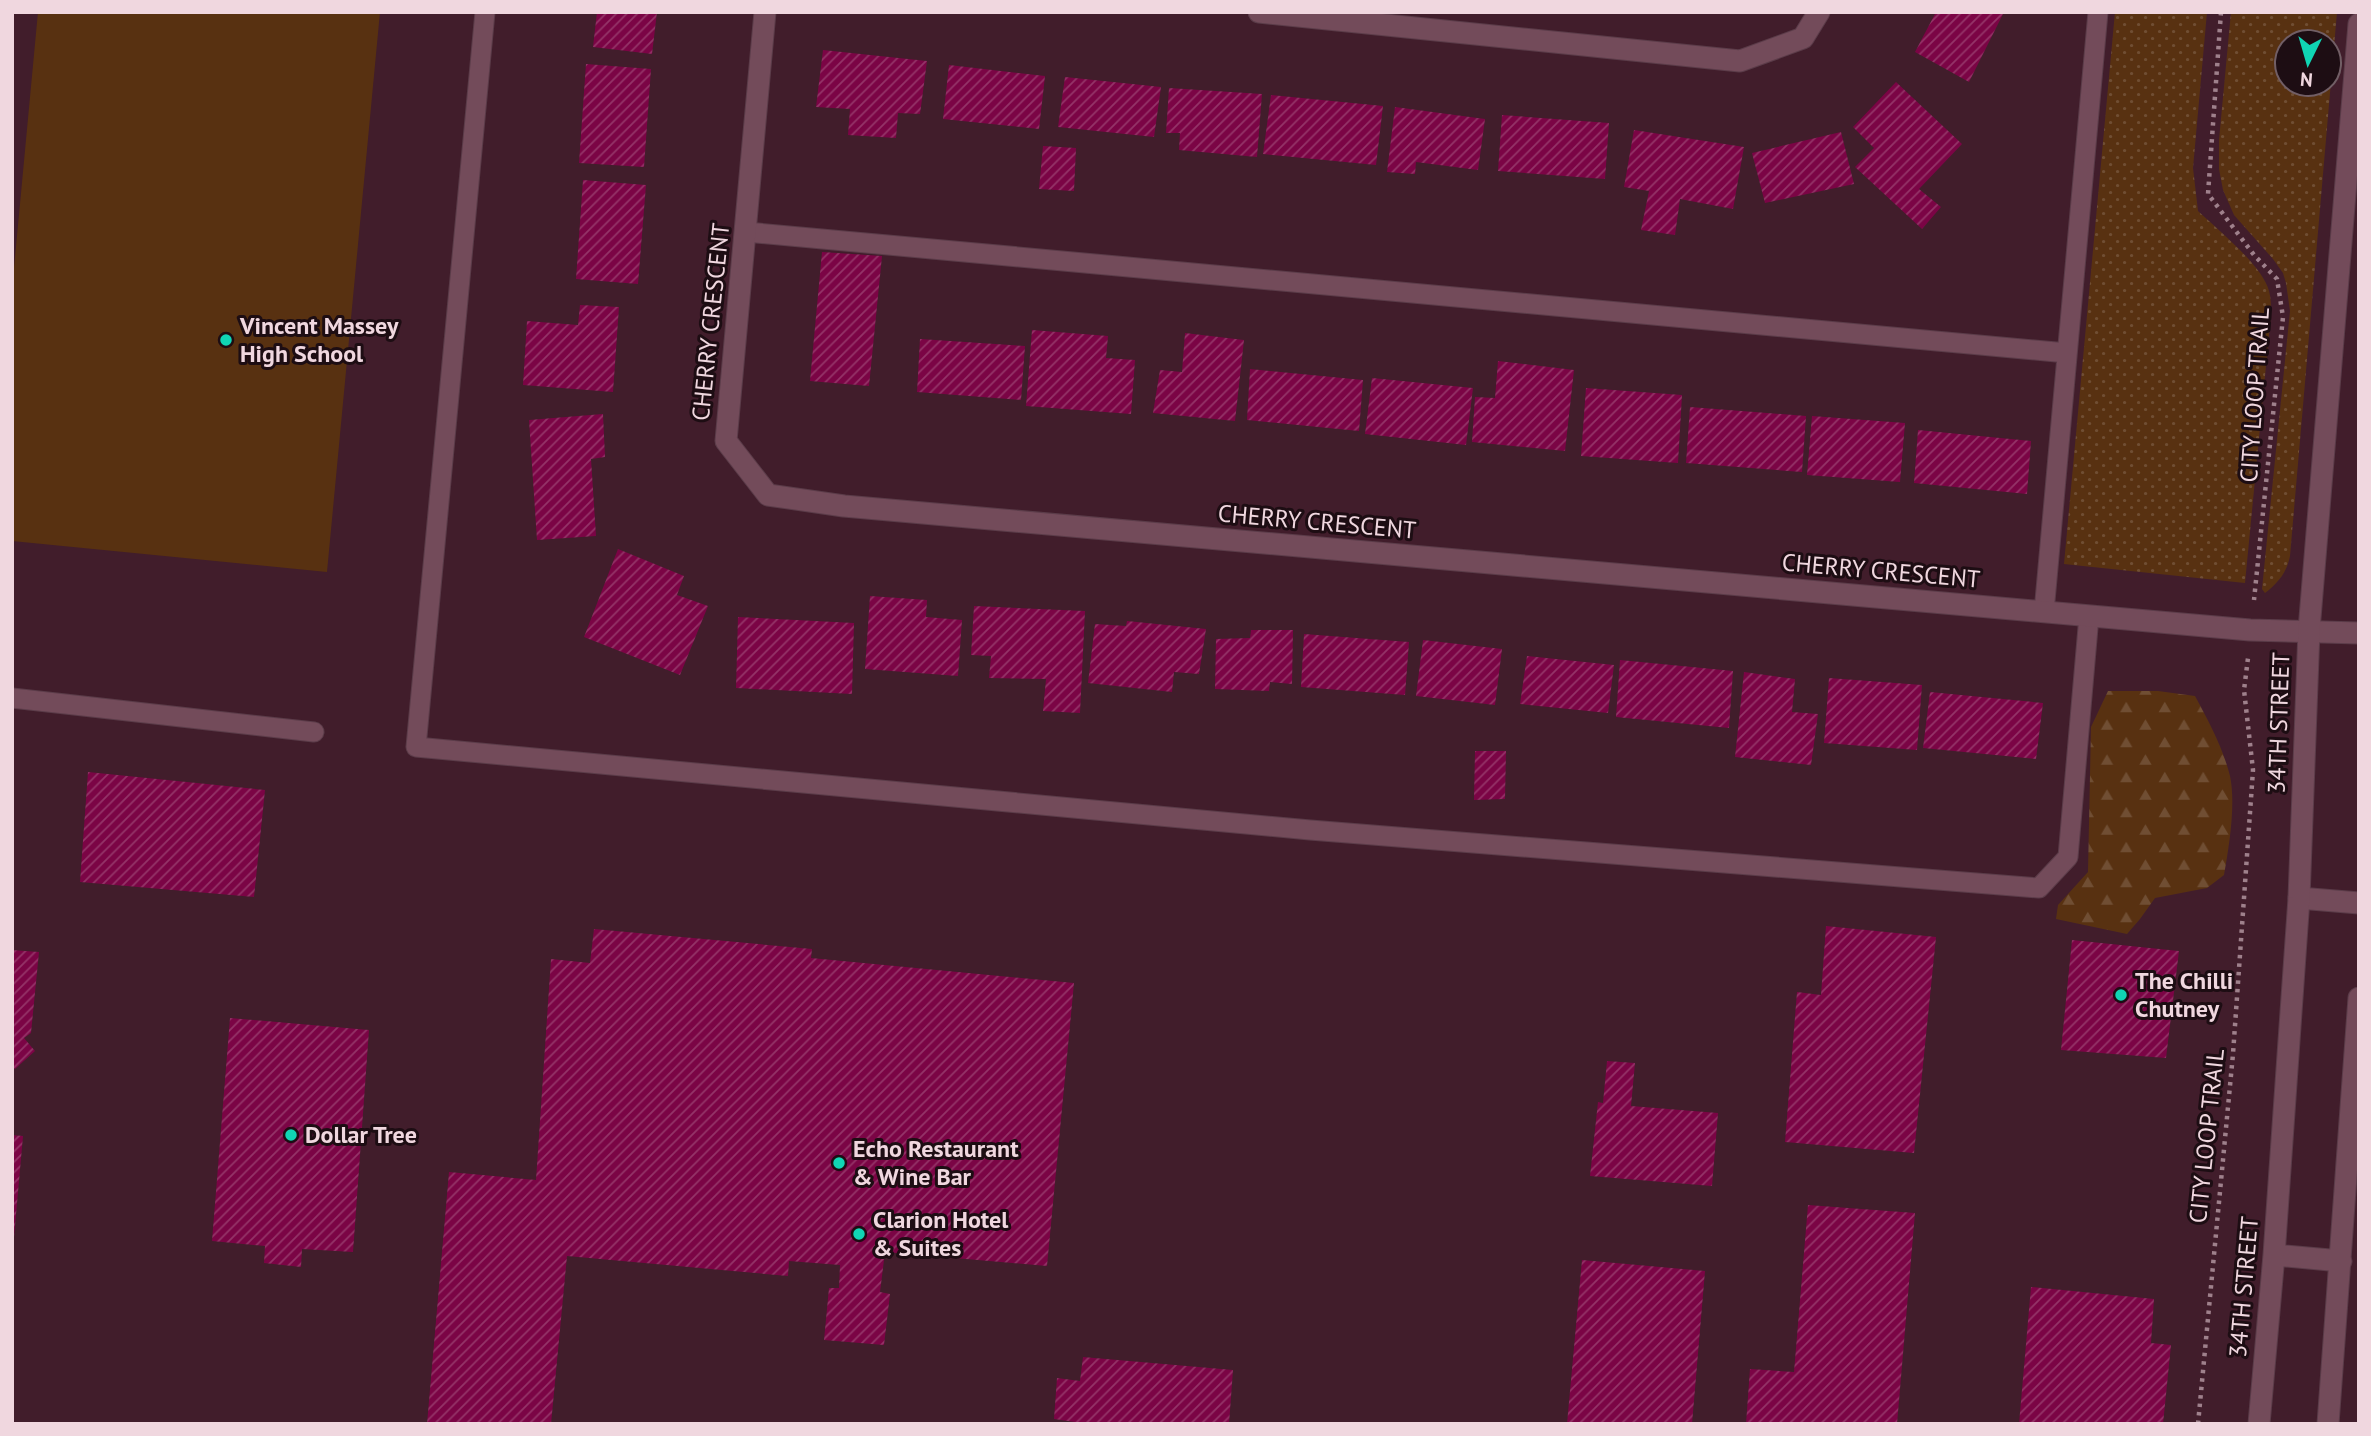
<svg xmlns="http://www.w3.org/2000/svg" width="2371" height="1436" font-family="'PT Sans',sans-serif">
	<defs>
		<pattern id="grass-dots" width="8" height="8" patternUnits="userSpaceOnUse" patternTransform="scale(1.75)"><rect width="8" height="8" fill="#583111"/><path d="M2 2h.1M6 6h.1" fill="none" stroke="#704e33" stroke-width="1.8" stroke-linecap="round"/></pattern>
		<pattern id="forest-firs" width="22" height="20" patternUnits="userSpaceOnUse" patternTransform="scale(1.75)"><rect width="22" height="20" fill="#583111"/><path d="M5 1l3.5 6h-7zM16 11l3.5 6h-7z" fill="#704e33"/></pattern>
		<pattern id="building-hatch" width="6" height="6" patternUnits="userSpaceOnUse" patternTransform="scale(1.75)"><rect width="6" height="6" fill="#7b0445"/><path d="M-1 1l2-2M0 6l6-6M5 7l2-2" fill="none" stroke="#943468"/></pattern>
	</defs>
	<rect width="100%" height="100%" fill="#411d2b"/>
	<path fill="url(#grass-dots)" fill-rule="evenodd" d="M 2115,12 L 2207,12 L 2193,168 L 2198,211 C 2217,229 2263,266 2269,291 C 2271,298 2271,306 2271,314 L 2245,583 L 2064,564 Z
		M 2231,12 L 2337,12 L 2290,556 C 2287,572 2278,583 2265,593 L 2262,589 L 2290,311 L 2286,283 L 2283,273 L 2273,259 L 2234,215 L 2223,190 L 2219,169 L 2219,140 ZM 2287,42 L 2329,42 L 2329,84 L 2287,84 Z"/>
	<path fill="url(#forest-firs)" d="M 2108,691 L 2158,691 L 2195,696 C 2209,722 2223,748 2230,776 C 2236,804 2229,847 2224,875 L 2207,888 L 2155,898 L 2140,919 L 2127,934 L 2056,919 L 2058,905 L 2088,872 L 2091,727 Z"/>
	<path fill="#583111" d="M 38,12 L 380,12 L 327,572 L 12,541 L 12,289 Z"/>
	<path fill="url(#building-hatch)" d="M 597,12 L 657,12 L 652,54 L 593,47 Z
		M 1936,12 L 2004,12 L 1969,82 L 1915,52 Z
		M 823,50 L 927,61 L 920,114 L 898,113 L 896,138 L 848,135 L 850,109 L 816,107 Z
		M 586,64 L 651,69 L 644,167 L 579,163 Z
		M 949,65 L 1045,76 L 1039,129 L 943,119 Z
		M 1065,77 L 1161,87 L 1154,137 L 1058,127 Z
		M 1896,82 L 1962,144 L 1919,189 L 1941,207 L 1922,229 L 1855,167 L 1874,148 L 1853,127 Z
		M 1169,88 L 1262,94 L 1257,157 L 1179,150 L 1180,133 L 1166,133 Z
		M 1271,95 L 1383,106 L 1376,165 L 1263,154 Z
		M 1395,107 L 1485,119 L 1478,170 L 1416,162 L 1415,174 L 1387,172 Z
		M 1502,115 L 1609,123 L 1605,179 L 1498,171 Z
		M 1634,130 L 1744,147 L 1733,209 L 1680,199 L 1675,235 L 1641,230 L 1649,191 L 1624,187 Z
		M 1841,132 L 1854,184 L 1765,203 L 1752,153 Z
		M 1043,146 L 1076,148 L 1074,191 L 1039,189 Z
		M 583,180 L 646,185 L 638,284 L 576,279 Z
		M 822,252 L 882,256 L 869,386 L 810,381 Z
		M 580,305 L 619,307 L 613,392 L 523,385 L 527,321 L 578,325 Z
		M 1032,330 L 1108,336 L 1106,358 L 1135,360 L 1131,414 L 1026,406 Z
		M 1185,333 L 1244,340 L 1235,421 L 1153,413 L 1160,370 L 1182,372 Z
		M 920,339 L 1025,346 L 1021,400 L 917,392 Z
		M 1498,361 L 1574,370 L 1565,451 L 1472,442 L 1475,397 L 1495,398 Z
		M 1250,369 L 1363,380 L 1359,431 L 1247,420 Z
		M 1372,378 L 1473,388 L 1466,445 L 1365,434 Z
		M 1586,388 L 1682,395 L 1678,463 L 1581,456 Z
		M 1690,407 L 1806,416 L 1802,472 L 1686,463 Z
		M 603,414 L 605,457 L 591,459 L 596,536 L 537,540 L 529,420 Z
		M 1812,416 L 1905,423 L 1900,482 L 1807,475 Z
		M 1918,430 L 2031,441 L 2027,494 L 1914,483 Z
		M 618,549 L 684,576 L 677,595 L 708,606 L 680,675 L 584,637 Z
		M 870,596 L 927,600 L 926,617 L 962,620 L 958,676 L 865,669 Z
		M 974,606 L 1085,611 L 1080,713 L 1043,711 L 1046,679 L 989,678 L 991,656 L 971,655 Z
		M 738,617 L 854,623 L 852,694 L 736,688 Z
		M 1127,621 L 1206,629 L 1199,674 L 1174,672 L 1172,692 L 1088,683 L 1095,624 L 1126,626 Z
		M 1251,630 L 1293,630 L 1292,684 L 1270,682 L 1269,691 L 1215,689 L 1216,639 L 1250,638 Z
		M 1304,634 L 1409,642 L 1405,695 L 1301,687 Z
		M 1423,640 L 1502,649 L 1495,705 L 1416,696 Z
		M 1527,656 L 1614,665 L 1608,713 L 1520,704 Z
		M 1620,660 L 1733,671 L 1729,728 L 1616,717 Z
		M 1744,672 L 1795,679 L 1792,712 L 1818,714 L 1811,765 L 1735,757 Z
		M 1829,678 L 1922,685 L 1917,750 L 1824,743 Z
		M 1930,692 L 2043,703 L 2036,759 L 1923,748 Z
		M 1475,751 L 1506,751 L 1505,799 L 1474,800 Z
		M 88,772 L 265,790 L 254,897 L 80,882 Z
		M 1826,926 L 1936,937 L 1914,1153 L 1785,1142 L 1797,992 L 1821,995 Z
		M 594,929 L 812,949 L 811,958 L 1074,983 L 1047,1266 L 885,1252 L 880,1292 L 890,1294 L 884,1345 L 824,1340 L 829,1288 L 839,1288 L 840,1265 L 789,1261 L 788,1276 L 567,1256 L 551,1424 L 427,1424 L 449,1172 L 536,1180 L 551,959 L 590,963 Z
		M 2072,940 L 2179,951 L 2166,1058 L 2061,1050 Z
		M 12,950 L 39,952 L 31,1033 L 24,1038 L 35,1051 L 15,1069 L 12,1066 Z
		M 230,1018 L 369,1030 L 353,1252 L 302,1249 L 301,1267 L 264,1263 L 265,1246 L 212,1241 Z
		M 1607,1061 L 1635,1063 L 1631,1106 L 1718,1113 L 1712,1186 L 1590,1176 L 1598,1102 L 1603,1103 Z
		M 12,1135 L 23,1136 L 14,1237 L 12,1237 Z
		M 1808,1205 L 1915,1213 L 1897,1424 L 1746,1424 L 1750,1369 L 1794,1372 Z
		M 1582,1260 L 1705,1271 L 1692,1424 L 1567,1424 Z
		M 2031,1287 L 2154,1299 L 2151,1343 L 2171,1345 L 2163,1424 L 2019,1424 Z
		M 1083,1357 L 1233,1370 L 1229,1424 L 1075,1424 L 1075,1422 L 1054,1419 L 1057,1378 L 1080,1381 Z"/>
	<g fill="none" stroke-linecap="round" stroke-linejoin="round">
		<defs>
			<path id="lane" d="M 485,12 L 416,747 L 1310,830 L 2039,888 L 2068,857 L 2089,616
				M 746,232 L 2067,353
				M 2044,612 L 2098,12
				M 12,698 L 314,732"/>
			<path id="street" d="M 765,12 L 726,441 L 768,495 L 844,506 L 2250,630 L 2359,633
				M 1259,12 L 1740,61 L 1803,38 L 1819,12
				M 2299,898 L 2359,903"/>
			<path id="secondary" d="M 2274,1255 L 2341,1261
				M 2259,1424 L 2274,1255 L 2299,898 L 2309,630 L 2359,24
				M 2328,1424 L 2359,998"/>
		</defs>
		<use href="#lane" stroke="#5b3c49" stroke-width="21"/>
		<use href="#street" stroke="#5b3c49" stroke-width="23"/>
		<use href="#secondary" stroke="#5b3c49" stroke-width="23"/>
		<path stroke="#9f818c" stroke-width="4.5" stroke-dasharray="3.5 5" stroke-linecap="butt" d="M 2221,12 L 2208,194 L 2254,255 L 2277,279 L 2283,317 L 2254,600
			M 2198,1424 L 2233,1054 L 2253,770 L 2244,690 L 2248,658"/>
		<use href="#lane" stroke="#734b5a" stroke-width="19"/>
		<use href="#street" stroke="#734b5a" stroke-width="21"/>
		<use href="#secondary" stroke="#734b5a" stroke-width="21"/>
	</g>
	<g fill="#10d5b4" stroke="#1d0d13" stroke-width="2.5">
		<circle cx="226" cy="340" r="7"/>
		<circle cx="2121" cy="995" r="7"/>
		<circle cx="291" cy="1135" r="7"/>
		<circle cx="839" cy="1163" r="7"/>
		<circle cx="859" cy="1234" r="7"/>
	</g>
	<g text-anchor="middle" stroke-width="6" stroke-linejoin="round" paint-order="stroke">
		<g font-size="24" fill="#f0d7df" stroke="#1d0d13">
			<text transform="translate(711 322) rotate(-84)" y="8">CHERRY CRESCENT</text>
			<text transform="translate(2255 395) rotate(-86)" y="8">CITY LOOP TRAIL</text>
			<text transform="translate(1317 522) rotate(5)" y="8">CHERRY CRESCENT</text>
			<text transform="translate(1881 571) rotate(5)" y="8">CHERRY CRESCENT</text>
			<text transform="translate(2279 723) rotate(-88)" y="8">34TH STREET</text>
			<text transform="translate(2207 1136) rotate(-84)" y="8">CITY LOOP TRAIL</text>
			<text transform="translate(2244 1287) rotate(-85)" y="8">34TH STREET</text>
		</g>
		<g font-size="24" font-weight="bold" fill="#f0d7df" stroke="#1d0d13" text-anchor="start">
			<text x="240" y="334">Vincent Massey<tspan x="240" dy="28">High School</tspan></text>
			<text x="2135" y="989">The Chilli<tspan x="2135" dy="28">Chutney</tspan></text>
			<text x="305" y="1143">Dollar Tree</text>
			<text x="853" y="1157">Echo Restaurant<tspan x="853" dy="28">&amp; Wine Bar</tspan></text>
			<text x="873" y="1228">Clarion Hotel<tspan x="873" dy="28">&amp; Suites</tspan></text>
		</g>
	</g>
	<rect width="2371" height="1436" fill="none" stroke="#f0d7df" stroke-width="28"/>
	<g transform="translate(2308 63) rotate(185)"><circle r="33" fill="#1d0d13" stroke="#715e65" stroke-width="2"/>
	<path d="M0-5L12 26L0 18L-12 26Z" fill="#10d5b4"/>
	<text y="-10" font-size="19" font-weight="bold" text-anchor="middle" fill="#f0d7df">N</text>
	</g>
</svg>
